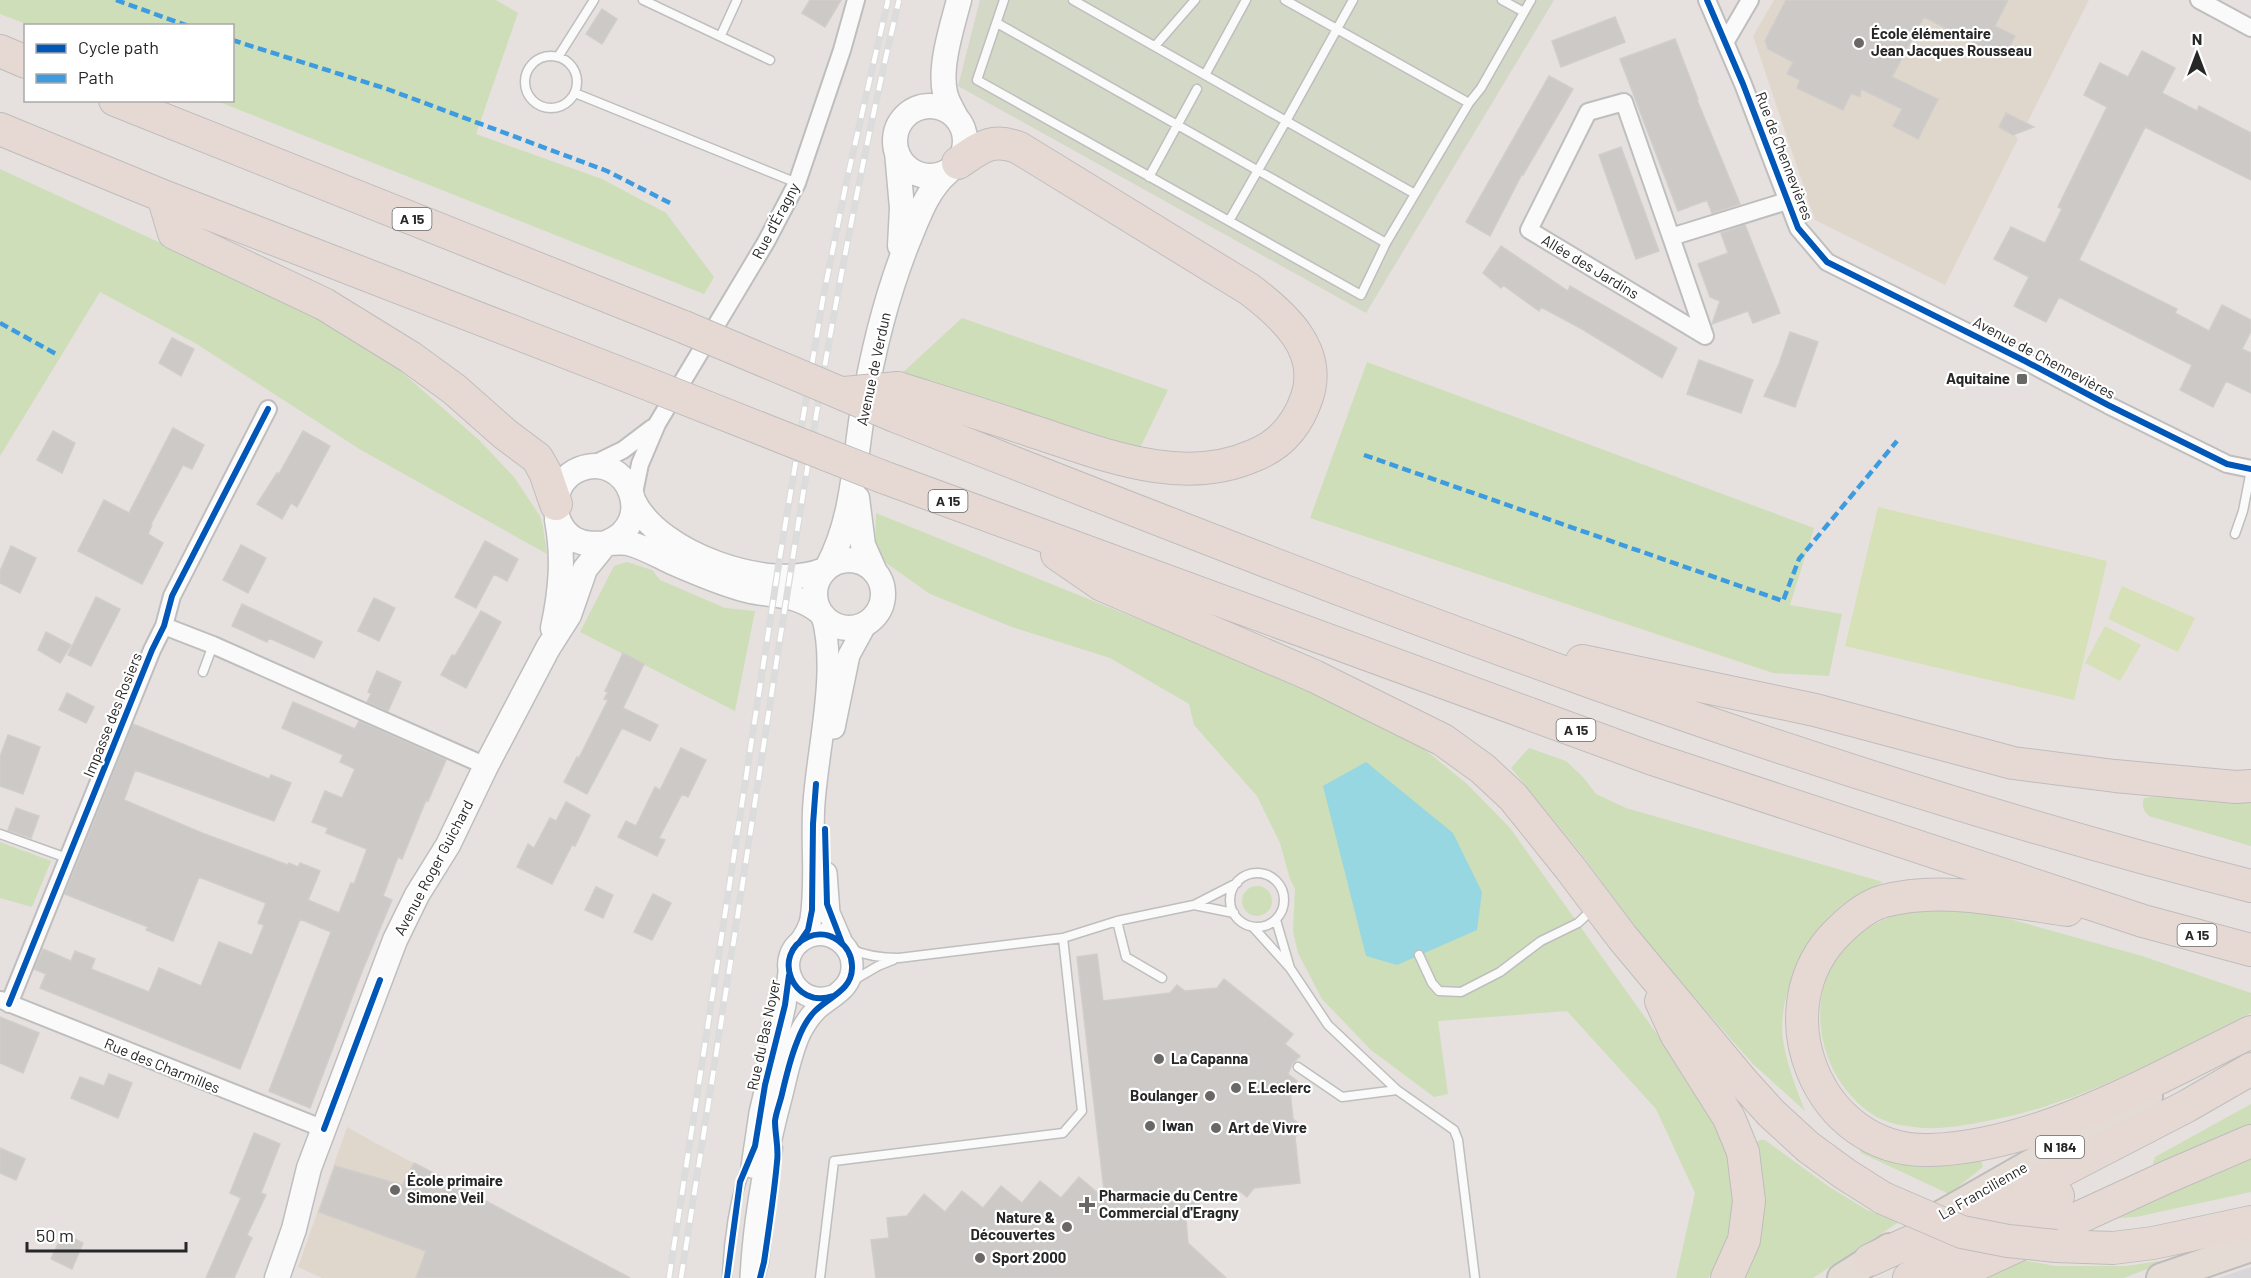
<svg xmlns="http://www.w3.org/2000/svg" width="2251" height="1278" font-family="Barlow,sans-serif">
	<rect width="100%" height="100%" fill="#e6e1de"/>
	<path fill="#d9d6d9" d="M 2251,1267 L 2251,1278 L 2218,1278 Z"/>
	<path fill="#e0d7cc" d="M 1774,0 L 2089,0 L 2023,131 L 2018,129 L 2015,135 L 2018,139 L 1945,285 L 1815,220 L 1753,36 Z
		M 347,1127 L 372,1141 L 631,1278 L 322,1278 L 298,1267 Z"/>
	<path fill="#cddeb9" d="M 0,0 L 496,0 L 518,13 L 476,134 L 602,179 L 666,213 L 714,277 L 704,294 L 217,101 L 232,100 L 232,26 L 29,25 L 0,14 Z
		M 0,169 L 291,303 L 352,338 L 396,367 L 479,440 L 514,477 L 540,516 L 543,527 L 547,554 L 361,450 L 195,343 L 100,292 L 0,456 Z
		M 962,318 L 1168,390 L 1140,448 L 902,373 Z
		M 1367,362 L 1814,528 L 1790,605 L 1842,614 L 1829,676 L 1773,673 L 1310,518 Z
		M 876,513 L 1328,696 L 1412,739 L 1467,784 L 1510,828 L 1699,1093 C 1710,1113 1723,1134 1728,1157 C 1737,1196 1732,1246 1708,1278 L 1676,1278 L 1695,1193 L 1656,1109 L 1567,1011 L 1438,1021 L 1448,1094 L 1434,1097 L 1371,1050 L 1322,999 L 1298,953 L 1293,931 L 1295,889 L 1290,879 L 1280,843 L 1257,796 L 1194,725 L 1189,704 L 1110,658 L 1012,627 L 930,594 L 875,555 Z
		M 627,562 L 652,570 L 660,580 L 725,608 L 755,611 L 735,711 L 580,632 L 614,566 Z
		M 1529,748 L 1566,761 L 1583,777 L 1596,794 L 1626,808 L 1883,882 C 1867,891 1848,898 1835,911 C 1804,940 1777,997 1783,1040 C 1787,1065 1796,1088 1805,1111 L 1753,1064 L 1652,950 L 1580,852 L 1511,768 Z
		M 2150,797 L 2251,801 L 2251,846 L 2149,816 C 2144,811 2141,806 2144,798 Z
		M 0,842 L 51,861 L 32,907 L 0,898 Z
		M1242 901a15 15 0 1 1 30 0a15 15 0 1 1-30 0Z
		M 1917,908 L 1947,909 L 1988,913 L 2142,956 L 2251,993 L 2251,1013 C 2166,1055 2081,1104 1987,1121 C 1966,1125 1945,1129 1924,1128 C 1909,1127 1888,1124 1875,1116 C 1824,1084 1804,1013 1835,960 C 1852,931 1886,917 1917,908 Z
		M 2251,1104 L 2251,1128 L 2159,1167 L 2153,1164 L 2155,1157 Z
		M 1760,1140 L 1765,1140 L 1828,1186 L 1867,1210 L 1899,1222 L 1813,1278 L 1740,1278 L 1755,1143 Z
		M 1866,1149 L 1981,1160 L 1983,1167 L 1949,1194 L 1861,1153 L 1860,1150 Z
		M 2251,1157 L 2251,1192 L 2136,1217 L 2101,1219 Z
		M 2010,1258 L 2056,1266 L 2126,1266 L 2173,1259 L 2124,1278 L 1971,1278 Z"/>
	<path fill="#d4d8c6" d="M 980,0 L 1554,0 L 1366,313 L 958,86 Z"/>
	<path fill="#d7e1b7" d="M 1878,507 L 2107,561 L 2074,700 L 1845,646 Z
		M 2122,586 L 2195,618 L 2178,652 L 2108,619 Z
		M 2105,626 L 2141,645 L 2120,681 L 2085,663 Z"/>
	<path fill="#97d7e1" d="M 1366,762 L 1453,833 L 1482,892 L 1477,930 L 1397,965 L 1366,956 L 1323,786 Z"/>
	<path fill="#ccc9c7" stroke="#d0cdca" stroke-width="1.5" d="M 810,0 L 841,0 L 825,27 L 802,13 Z
		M 1786,0 L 2008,0 L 1995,26 L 2015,36 L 2004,58 L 1924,17 L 1892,77 L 1938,99 L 1918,139 L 1893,126 L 1902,109 L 1861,89 L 1860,97 L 1851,93 L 1843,110 L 1797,88 L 1800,80 L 1787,74 L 1793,62 L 1768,49 L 1765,41 Z
		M 602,9 L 617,19 L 602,44 L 586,34 Z
		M 1615,17 L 1625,42 L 1561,67 L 1552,41 Z
		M 1675,39 L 1698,99 L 1697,100 L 1740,204 L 1712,213 L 1707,200 L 1678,211 L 1620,59 Z
		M 2142,51 L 2175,68 L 2162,93 L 2197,111 L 2199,106 L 2251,133 L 2251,180 L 2145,127 L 2079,260 L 2177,309 L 2175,313 L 2209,331 L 2222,305 L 2251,320 L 2251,331 L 2242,349 L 2251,353 L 2251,393 L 2226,381 L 2213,407 L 2180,390 L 2192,365 L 2059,297 L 2046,322 L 2014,306 L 2029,277 L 1994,259 L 2011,227 L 2045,243 L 2062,209 L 2058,207 L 2107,107 L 2084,95 L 2100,63 L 2128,77 Z
		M 1549,76 L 1573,89 L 1523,175 L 1522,174 L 1490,236 L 1466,222 Z
		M 2006,113 L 2034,127 L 2013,135 L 1999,127 Z
		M 1621,147 L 1659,251 L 1636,259 L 1599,155 Z
		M 1745,225 L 1780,313 L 1753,323 L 1748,311 L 1712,324 L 1720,301 L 1710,297 L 1698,264 L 1728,253 L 1721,233 Z
		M 1501,246 L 1568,291 L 1570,286 L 1677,348 L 1662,378 L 1582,329 L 1541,307 L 1539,311 L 1503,285 L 1501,288 L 1483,273 Z
		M 1790,332 L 1818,342 L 1795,407 L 1764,396 L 1779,364 Z
		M 172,338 L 194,349 L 181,376 L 159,363 Z
		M 1699,360 L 1753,380 L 1741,413 L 1687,394 Z
		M 173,428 L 204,445 L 192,469 L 183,465 L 151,524 L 152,525 L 148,534 L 163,543 L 142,584 L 78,551 L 104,500 L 129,513 Z
		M 53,431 L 75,443 L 62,473 L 37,460 Z
		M 303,431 L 330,446 L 297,507 L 291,503 L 282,519 L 257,504 L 277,473 L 279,474 Z
		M 485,541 L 518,559 L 507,581 L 494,574 L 476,608 L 455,597 Z
		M 241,545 L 266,558 L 248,593 L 223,580 Z
		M 11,546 L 36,558 L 20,593 L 0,583 L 0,571 Z
		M 96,597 L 120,609 L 91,666 L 68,655 Z
		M 374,598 L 395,608 L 379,641 L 358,631 Z
		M 242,604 L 322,642 L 314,658 L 269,638 L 267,642 L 232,626 Z
		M 481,611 L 501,622 L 466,688 L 441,675 L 452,655 L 455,656 Z
		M 46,632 L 71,645 L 60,663 L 38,650 Z
		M 623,653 L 644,664 L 623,708 L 658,725 L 650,741 L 622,728 L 587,794 L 564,782 L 577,757 L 579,758 L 608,700 L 604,699 L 608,692 L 605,691 Z
		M 377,671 L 401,682 L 388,711 L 367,702 L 371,694 L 368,692 Z
		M 67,693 L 94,707 L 86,723 L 59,710 Z
		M 293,702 L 355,729 L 359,721 L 446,760 L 428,801 L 426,800 L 402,859 L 398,857 L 383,896 L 392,900 L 363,969 L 310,1108 L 269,1091 L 331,932 L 300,919 L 240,1069 L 40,988 L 46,974 L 34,969 L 43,949 L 71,961 L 75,951 L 95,959 L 91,969 L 149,992 L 159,968 L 201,986 L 219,942 L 252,955 L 264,925 L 258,923 L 266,903 L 199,877 L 173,941 L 146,930 L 148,927 L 65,894 L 133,724 L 269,779 L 271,775 L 291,783 L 274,821 L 135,770 L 124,800 L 202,833 L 288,865 L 289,863 L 298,867 L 300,863 L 320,871 L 308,900 L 339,913 L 351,883 L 354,884 L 367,849 L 326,833 L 328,828 L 312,822 L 325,791 L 342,798 L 355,769 L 340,762 L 343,755 L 282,728 Z
		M 8,735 L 40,747 L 23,794 L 0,786 L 0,757 Z
		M 681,748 L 706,760 L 688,797 L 682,794 L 659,838 L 665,840 L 657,856 L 618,837 L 626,821 L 636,826 L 655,787 L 660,790 Z
		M 566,802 L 590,815 L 575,846 L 572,845 L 552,884 L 517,867 L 528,844 L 534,848 L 550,818 L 556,821 Z
		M 16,808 L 39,816 L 31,838 L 8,830 Z
		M 596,887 L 613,895 L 603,918 L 585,910 Z
		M 653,894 L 671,903 L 652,940 L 634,932 Z
		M 1097,954 L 1103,1001 L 1170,993 L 1177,985 L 1185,991 L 1217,988 L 1224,979 L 1293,1034 L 1285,1044 L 1300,1056 L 1292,1064 L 1288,1074 L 1297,1081 L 1290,1090 L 1293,1119 L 1303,1127 L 1295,1137 L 1300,1183 L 1254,1188 L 1247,1197 L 1238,1190 L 1208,1193 L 1186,1220 L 1188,1243 L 1226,1278 L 876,1278 L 871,1240 L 889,1238 L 887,1218 L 907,1216 L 924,1194 L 945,1212 L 962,1191 L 983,1208 L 1001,1186 L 1022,1203 L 1040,1181 L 1061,1198 L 1079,1177 L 1105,1199 L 1077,957 Z
		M 0,1017 L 39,1033 L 23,1073 L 0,1063 Z
		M 109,1074 L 132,1083 L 118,1118 L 71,1098 L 80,1077 L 104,1086 Z
		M 254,1133 L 280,1144 L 261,1193 L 266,1195 L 247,1235 L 252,1238 L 234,1278 L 206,1278 L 241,1198 L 230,1193 Z
		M 0,1148 L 25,1159 L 16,1180 L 0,1173 Z
		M 414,1163 L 422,1167 L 630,1278 L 416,1278 L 426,1251 L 319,1212 L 335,1166 L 402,1185 Z
		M 63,1233 L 83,1243 L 72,1269 L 51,1259 Z"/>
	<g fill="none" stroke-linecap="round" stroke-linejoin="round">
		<defs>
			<path id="service" d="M 643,0 L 770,60
				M 1004,0 L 977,80 L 1361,295 L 1386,243 L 1469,103 L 1481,88 L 1531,0
				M 1073,0 L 1286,121 L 1353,0
				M 1285,0 L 1469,103
				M 1502,0 L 1524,12
				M 997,23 L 1386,243
				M 721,35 L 737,0
				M 1155,46 L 1195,0
				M525 82a26 26 0 1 1 52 0a26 26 0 1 1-52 0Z
				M 558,57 L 594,0
				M 1205,75 L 1246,0
				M 575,93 L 797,183
				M 1149,177 L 1197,89
				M 1229,221 L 1286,121 L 1415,194
				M 2235,534 L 2243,511 L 2251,470
				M 203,672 L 213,645
				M 0,834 L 67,858
				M1230 900a27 27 0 1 1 54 0a27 27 0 1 1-54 0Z
				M 1234,913 L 1194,905 L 1237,883
				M 1117,921 L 1126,957 L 1162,978
				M 1253,927 L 1290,968 L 1276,920
				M 851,949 C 866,956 882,958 899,958 L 1063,938 L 1117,921 L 1194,905
				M 1419,955 L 1432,983 L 1439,991 L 1461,992 L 1500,972 L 1541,941 L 1578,923 L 1593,909
				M 1290,968 L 1328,1025 L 1397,1090 L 1454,1130 L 1458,1140 L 1475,1278
				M 854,980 L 878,966 L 893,960
				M 1298,1067 L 1342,1097 L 1397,1090
				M 727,1278 C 728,1243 734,1196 748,1163
				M 760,1278 L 764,1262 L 778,1148
				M 820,1278 L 834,1161 L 1063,1133 L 1082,1111 L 1063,938"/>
			<path id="minor" d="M 1707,0 L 1743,84 L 1798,228 L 1827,262 L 2025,361 L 2108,405 L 2227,464 L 2251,469
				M 2199,0 L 2251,28
				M 1726,41 L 1750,0
				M 1671,237 L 1705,336 L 1529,230 L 1588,112 L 1624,102 L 1671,237 L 1787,201
				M 590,466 L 623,450 L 652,428
				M 633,498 L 640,464 L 657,424 L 766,242 L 797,183 L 842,50 L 856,0
				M 164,626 L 213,645 L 486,766
				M 1,1000 L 324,1129
				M 9,1004 L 152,650 L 164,626 L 172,596 L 268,409"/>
			<path id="tertiary" d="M 834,728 L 849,655 L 866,624
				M 826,873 L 829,913 L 842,943
				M 799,943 C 805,935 809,929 811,919 C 817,881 811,841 814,803 C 818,746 838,670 822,615
				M 752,1167 L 760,1113 L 785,1005 L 789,972
				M 751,1278 C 754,1216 766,1154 782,1094 C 787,1074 791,1052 800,1033 C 804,1025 809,1017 816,1010 C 829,997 852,990 852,967 C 853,945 829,928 808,937 C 770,954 793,1010 833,996"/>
			<path id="secondary" d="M895 141a35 35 0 1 1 70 0a35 35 0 1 1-70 0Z
				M 957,119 C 953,111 947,102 945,93 C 939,66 952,27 959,0
				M 897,152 L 902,208 L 900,246
				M 857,498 L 863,545 L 875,572
				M 633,500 C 658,554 770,593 824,570
				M 608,542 C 657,522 628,451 580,469 C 551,480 547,522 574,539 C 592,549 610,540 628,543 C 644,547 659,556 674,563 C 698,573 722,584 747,590 C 775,597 795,592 820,612
				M815 594a34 34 0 1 1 68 0a34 34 0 1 1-68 0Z
				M 827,568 C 854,518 854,463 863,409 C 873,350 888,289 911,234 C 920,212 929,188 948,172
				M 553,628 C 561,591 564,557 557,520
				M 277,1278 L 294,1229 L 309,1168 L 395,940 L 417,895 L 448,845 L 486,766 L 548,648 L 569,615 L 585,569 L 606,543"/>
			<path id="trunk" d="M 1938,1217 L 2148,1097
				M 1842,1278 L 1889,1248
				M 2161,1278 L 2251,1247"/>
			<path id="motorway" d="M 0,51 L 26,62
				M 115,100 L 684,327
				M 0,129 L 163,196 L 653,386
				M 163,196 L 174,233 L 324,304 L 410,357 L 454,389 L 505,434 L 537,458 L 545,472 L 556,504
				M 898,388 C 942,402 987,416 1032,431 C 1103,454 1182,488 1255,455 C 1282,444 1298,424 1307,397 C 1323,349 1282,314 1249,289 L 1019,148 C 991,137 980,148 958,163
				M 895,416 C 1340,591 1786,769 2251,886
				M 883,477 L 1650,758 L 2143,921 L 2251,950
				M 1057,554 L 1102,585 L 1314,676 L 1443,740 L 1483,769 L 1513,797 L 1570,868 L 1622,937 L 1742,1081 L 1771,1113 L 1808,1147 L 1845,1174 L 1883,1198
				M 1582,661 L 1815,710 L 2013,763 L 2115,776 L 2236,787 L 2251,786
				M 2067,910 C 2008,902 1943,885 1884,901 C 1866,906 1851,919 1839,931 C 1759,1008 1818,1154 1930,1150 C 2038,1147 2155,1079 2251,1032
				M 1661,1001 L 1676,1034 L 1729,1118 L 1743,1152 L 1749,1201 L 1744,1240 L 1727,1278
				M 2056,1246 L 2113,1248 L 2153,1243 L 2251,1222
				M 1870,1260 L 2015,1195 L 2187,1106 L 2251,1069
				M 1956,1274 L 2167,1177 L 2251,1141
				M 1909,1278 L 2058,1196"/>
		</defs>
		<use href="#service" stroke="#bfbebf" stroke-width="11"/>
		<use href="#minor" stroke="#bfbebf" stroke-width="20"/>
		<use href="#tertiary" stroke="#bfbebf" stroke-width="24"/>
		<use href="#secondary" stroke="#bfbebf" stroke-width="27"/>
		<use href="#trunk" stroke="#bfbdbc" stroke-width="32"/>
		<use href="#motorway" stroke="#bfbdbc" stroke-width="34"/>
		<use href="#service" stroke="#fbfafa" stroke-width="8"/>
		<use href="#minor" stroke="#fbfafa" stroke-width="16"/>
		<use href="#tertiary" stroke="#fbfafa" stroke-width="21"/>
		<use href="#secondary" stroke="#fbfafa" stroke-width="24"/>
		<use href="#trunk" stroke="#e4dcd4" stroke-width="28"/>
		<use href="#motorway" stroke="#e6d9d4" stroke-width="32"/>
		<defs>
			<path id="rail" d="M 669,1278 L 780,556 L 823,298 L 847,179 L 888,0
				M 681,1278 C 707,1113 733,948 758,782 C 798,520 838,258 899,0"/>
		</defs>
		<use href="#rail" stroke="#dcdcdd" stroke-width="7"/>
		<use href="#rail" stroke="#fff" stroke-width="4.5" stroke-dasharray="14" stroke-linecap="butt"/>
		<defs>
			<path id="motorway-bridge" d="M 684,327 L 895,416
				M 653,386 L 883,477
				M 844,393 L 898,388
				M 1883,1198 L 1962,1232 L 2008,1241 L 2056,1246"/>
		</defs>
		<use href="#motorway-bridge" stroke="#bfbdbc" stroke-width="34" stroke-linecap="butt"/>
		<use href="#motorway-bridge" stroke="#e6d9d4" stroke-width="32"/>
		<path stroke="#3d9ce0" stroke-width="4.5" stroke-dasharray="9 4.5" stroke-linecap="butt" d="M 116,0 L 188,26
			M 232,40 L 387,89 L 607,171 L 670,203
			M 0,323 L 56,354
			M 1364,455 L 1783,601 L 1799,559 L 1897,441"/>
		<defs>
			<path id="cycleway" d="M 1707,0 L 1743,84 L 1798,228 L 1827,262 L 2025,361 L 2108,405 L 2227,464 L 2251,469
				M 825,829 L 827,904 L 842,943
				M 799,943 L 808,930 L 812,910 L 813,824 L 816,784
				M 9,1004 L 152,650 L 164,626 L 172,596 L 268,409
				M 324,1129 L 380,980
				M 727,1278 L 740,1182 L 755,1146 L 765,1085 L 785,1005 L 789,975
				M 760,1278 L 764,1262 C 769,1228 774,1195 777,1162 C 779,1148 775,1135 775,1121 C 776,1112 780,1103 782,1094 C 786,1077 790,1059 797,1042 C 801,1031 807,1019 815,1011 C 829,997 852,990 852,968 C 853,945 829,928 808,937 C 770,954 793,1010 833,996"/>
		</defs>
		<use href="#cycleway" stroke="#fff" stroke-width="10"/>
		<use href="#cycleway" stroke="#0057b8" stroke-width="6"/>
	</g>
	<g fill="#6a6867" stroke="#fff" stroke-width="2">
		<circle cx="1859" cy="43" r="6"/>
		<rect x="2016" y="373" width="12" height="12" rx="3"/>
		<circle cx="1159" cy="1059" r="6"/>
		<circle cx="1236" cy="1088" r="6"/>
		<circle cx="1210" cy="1096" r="6"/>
		<circle cx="1150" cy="1126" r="6"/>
		<circle cx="1216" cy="1128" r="6"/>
		<circle cx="395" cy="1190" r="6"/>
		<path d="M1084 1196h6v6h6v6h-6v6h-6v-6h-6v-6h6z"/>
		<circle cx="1067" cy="1227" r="6"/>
		<circle cx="980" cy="1258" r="6"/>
	</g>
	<g text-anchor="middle" stroke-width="4.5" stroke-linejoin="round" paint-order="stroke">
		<g fill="#fff" stroke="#686868" stroke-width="1.5">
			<rect x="392.5" y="208" width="39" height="22" rx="4.5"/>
			<rect x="928.5" y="490" width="39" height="22" rx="4.5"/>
			<rect x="1556.5" y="719" width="39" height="22" rx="4.5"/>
			<rect x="2177.5" y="924" width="39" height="22" rx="4.5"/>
			<rect x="2036" y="1136" width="48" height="22" rx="4.5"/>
		</g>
		<g font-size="14" font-weight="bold" fill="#272727">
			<text x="412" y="224">A 15</text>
			<text x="948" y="506">A 15</text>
			<text x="1576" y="735">A 15</text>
			<text x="2197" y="940">A 15</text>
			<text x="2060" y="1152">N 184</text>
		</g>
		<g font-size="15" font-weight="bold" fill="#272727" stroke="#fff" text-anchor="start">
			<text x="1871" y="39">École élémentaire<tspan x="1871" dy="17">Jean Jacques Rousseau</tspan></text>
			<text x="2010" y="384" text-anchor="end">Aquitaine</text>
			<text x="1171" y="1064">La Capanna</text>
			<text x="1248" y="1093">E.Leclerc</text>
			<text x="1198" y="1101" text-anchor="end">Boulanger</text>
			<text x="1162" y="1131">Iwan</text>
			<text x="1228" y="1133">Art de Vivre</text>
			<text x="407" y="1186">École primaire<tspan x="407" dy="17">Simone Veil</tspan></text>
			<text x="1099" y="1201">Pharmacie du Centre<tspan x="1099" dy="17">Commercial d'Eragny</tspan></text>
			<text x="1055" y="1223" text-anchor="end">Nature &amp;<tspan x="1055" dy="17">Découvertes</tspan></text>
			<text x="992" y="1263">Sport 2000</text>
		</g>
		<g font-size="15" fill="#272727" stroke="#fff">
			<text transform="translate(1784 156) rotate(69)" y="5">Rue de Chennevières</text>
			<text transform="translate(776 221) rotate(-62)" y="5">Rue d'Éragny</text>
			<text transform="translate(1590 267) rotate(31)" y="5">Allée des Jardins</text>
			<text transform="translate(2044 358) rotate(28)" y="5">Avenue de Chennevières</text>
			<text transform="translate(874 369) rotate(-78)" y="5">Avenue de Verdun</text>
			<text transform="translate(113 715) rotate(-68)" y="5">Impasse des Rosiers</text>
			<text transform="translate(434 868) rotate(-62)" y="5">Avenue Roger Guichard</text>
			<text transform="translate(764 1035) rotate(-78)" y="5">Rue du Bas Noyer</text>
			<text transform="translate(162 1066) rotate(22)" y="5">Rue des Charmilles</text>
			<text transform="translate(1983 1191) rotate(-30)" y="5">La Francilienne</text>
		</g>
	</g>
	<rect x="24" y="24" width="210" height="78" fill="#ffffff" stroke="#a9a9a9" stroke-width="1.5"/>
	<rect x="36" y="44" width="30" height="9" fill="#0057b8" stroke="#a9a9a9" stroke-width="1.5"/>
	<text x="78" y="54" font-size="18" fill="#272727">Cycle path</text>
	<rect x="36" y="74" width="30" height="9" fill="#3d9ce0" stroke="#a9a9a9" stroke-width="1.5"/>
	<text x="78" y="84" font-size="18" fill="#272727">Path</text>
	<g transform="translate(2197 54)" stroke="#ffffff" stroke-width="4.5" paint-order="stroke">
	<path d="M0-4.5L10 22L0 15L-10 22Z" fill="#272727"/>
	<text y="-9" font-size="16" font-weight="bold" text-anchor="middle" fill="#272727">N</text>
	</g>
	<path d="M27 1242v9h159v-9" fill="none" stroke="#272727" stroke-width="3"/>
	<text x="36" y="1242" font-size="18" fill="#272727" stroke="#ffffff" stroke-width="4.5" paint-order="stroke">50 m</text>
</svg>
